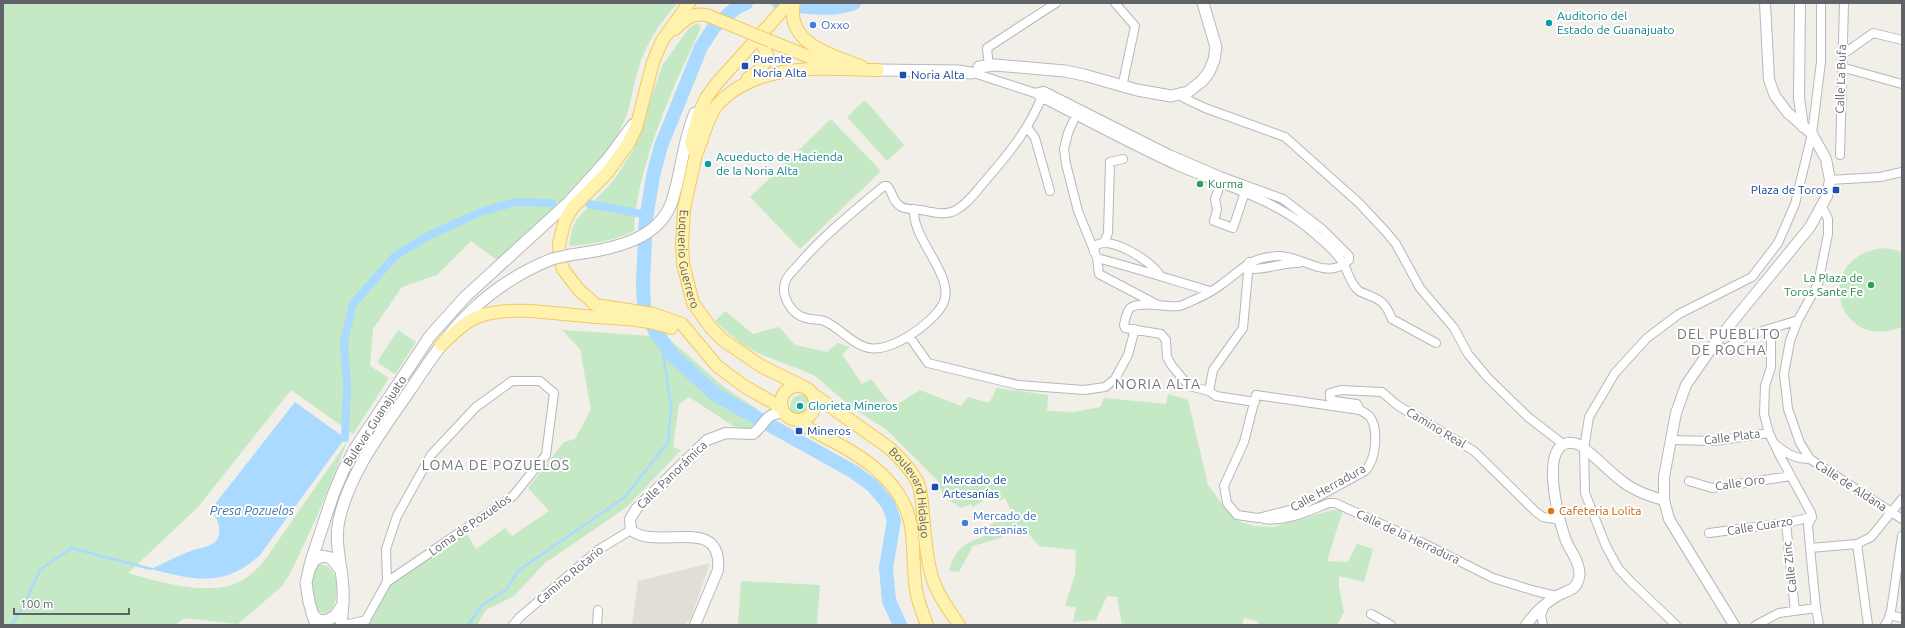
<svg xmlns="http://www.w3.org/2000/svg" width="1905" height="628" font-family="Ubuntu,sans-serif">
	<rect width="100%" height="100%" fill="#f1efe8"/>
	<path fill="#e1ded6" d="M 710,563 L 691,618 L 685,625 L 632,625 L 638,581 Z"/>
	<path fill="#c5e8c5" d="M 3,3 L 678,3 C 660,22 645,45 638,70 C 632,88 631,109 622,126 C 597,177 539,222 497,260 L 471,241 L 437,275 L 402,287 L 373,329 L 370,366 L 389,378 L 353,434 L 291,390 L 198,507 L 128,573 C 157,582 210,596 237,583 C 247,579 254,571 262,564 L 347,442 L 318,514 L 290,574 L 281,587 L 238,624 L 184,618 L 175,625 L 3,625 Z
		M 698,23 L 701,28 C 674,84 636,168 634,231 C 614,241 592,244 569,246 L 572,229 L 577,219 L 614,180 L 634,149 L 662,66 L 689,28 Z
		M 865,100 L 904,145 L 887,161 L 847,117 Z
		M 831,119 L 881,171 L 800,249 L 750,197 Z
		M 1883,248 L 1896,250 L 1902,253 L 1902,327 C 1837,354 1810,257 1883,248 Z
		M 725,311 L 753,334 L 779,327 L 795,345 L 827,352 L 838,343 L 850,347 L 842,354 L 862,384 L 871,379 L 893,407 L 920,390 L 961,406 L 968,397 L 989,403 L 997,388 L 1048,395 L 1047,411 L 1075,412 L 1100,407 L 1104,398 L 1166,404 L 1168,394 L 1188,400 L 1208,485 L 1228,512 L 1241,522 L 1255,526 L 1273,527 L 1332,510 L 1343,510 L 1327,561 L 1348,562 L 1357,544 L 1373,549 L 1364,582 L 1339,576 L 1339,587 L 1344,612 L 1337,625 L 1258,625 L 1258,621 L 1244,618 L 1242,625 L 1122,625 L 1117,597 L 1107,596 L 1096,620 L 1073,622 L 1076,607 L 1065,606 L 1075,574 L 1076,550 L 1039,546 L 1021,525 L 1000,538 L 973,546 L 959,572 L 949,571 C 957,545 965,544 989,534 L 990,525 L 1012,513 L 1005,498 L 999,501 L 994,494 L 973,507 L 971,504 L 960,508 L 943,495 L 938,481 L 888,431 L 849,405 L 814,375 L 760,354 L 740,343 L 715,321 Z
		M 398,330 L 416,342 L 395,374 L 377,362 Z
		M 562,330 L 667,337 L 724,387 L 757,409 L 760,415 L 752,429 L 735,427 L 689,397 L 679,404 L 673,447 L 681,450 L 627,507 L 545,563 L 514,596 L 486,610 L 477,625 L 367,625 L 392,583 L 466,533 L 476,549 L 505,528 L 512,536 L 549,511 L 528,488 L 564,442 L 575,439 L 591,410 L 580,349 Z
		M790 406a11 11 0 1 1 22 0a11 11 0 1 1-22 0Z
		M 319,564 C 348,565 339,628 315,610 C 313,597 304,573 319,564 Z
		M 741,581 L 820,585 L 817,625 L 738,625 Z"/>
	<path fill="#aadaff" d="M 295,402 L 345,438 L 260,555 C 224,588 194,580 151,569 C 163,564 175,557 188,552 C 196,548 210,548 216,541 C 224,531 216,517 211,509 Z"/>
	<g fill="none" stroke-linecap="round" stroke-linejoin="round">
		<path stroke="#aadaff" stroke-width="2.5" d="M 11,625 L 22,609 L 40,570 L 71,548 L 151,569
			M 468,625 L 482,605 L 506,590 L 519,570 L 625,497 L 668,442 L 671,407 L 661,340"/>
		<path stroke="#aadaff" stroke-width="8" d="M 589,204 L 647,215
			M 345,438 L 347,386 L 344,342 L 353,304 L 394,257 L 424,238 L 478,213 L 515,202 L 552,203"/>
		<path stroke="#aadaff" stroke-width="14" d="M 746,3 L 737,7 L 714,27 L 701,47 L 661,146 L 653,176 L 646,219 L 643,282 L 644,307 L 655,331 L 674,357 L 716,395 L 854,472 L 873,486 L 888,504 L 894,520 L 886,568 L 889,601 L 900,625
			M 779,3 C 803,6 831,12 854,3"/>
		<defs>
			<path id="minor" d="M 1115,3 L 1135,26 L 1122,87
				M 1842,55 L 1873,33 L 1902,40
				M 989,66 L 987,48 L 1056,3
				M 1841,67 L 1902,84
				M 977,74 L 1035,93 L 1042,98 C 1088,121 1133,146 1180,167 C 1222,185 1267,197 1304,225 C 1316,235 1332,247 1341,260 C 1348,269 1349,283 1359,291 C 1362,293 1367,294 1370,296 C 1383,300 1387,307 1392,319 L 1436,343
				M 1035,93 L 1044,91 L 1169,154 L 1220,176 L 1283,199 L 1322,229 L 1349,256 L 1349,260 C 1327,282 1302,255 1278,256 C 1247,258 1244,269 1222,284 C 1212,292 1199,298 1187,303 C 1185,304 1181,306 1179,306 C 1168,308 1140,300 1130,308 C 1127,311 1125,320 1124,325 L 1125,328 L 1161,334 L 1166,340 L 1167,357 L 1172,366 L 1189,386 L 1209,391 L 1216,396 L 1255,402
				M 1180,94 L 1184,98 L 1205,108 L 1285,137 L 1359,203 L 1387,233 L 1396,244 L 1420,288 L 1454,328 L 1468,354 L 1488,378 L 1528,417 L 1563,444
				M 1076,115 L 1068,133 L 1064,149 L 1066,164 L 1078,211 L 1097,258 L 1099,274 L 1156,304
				M 1027,127 L 1035,138 L 1050,191
				M 1840,155 L 1844,3
				M 1830,180 L 1880,177 L 1902,172
				M 1221,183 L 1215,199 L 1217,210 L 1214,221 L 1233,228 L 1245,192
				M 914,209 C 911,239 957,277 943,304 C 932,324 889,355 865,347 C 850,342 839,327 824,321 C 819,319 812,320 806,318 C 792,315 779,295 786,280 C 788,275 795,269 799,264 C 824,235 854,211 884,186 L 887,186 C 893,192 892,201 900,206 C 905,210 915,209 921,210 C 932,212 946,216 956,210 C 969,203 977,190 986,180 C 1010,152 1031,127 1044,91
				M 1104,243 L 1108,233 L 1110,162 L 1123,159
				M 1094,252 L 1096,245 C 1113,236 1150,261 1160,275
				M 1097,258 C 1135,268 1172,280 1210,291
				M 1245,268 C 1262,272 1281,262 1299,263
				M 1798,320 L 1790,341 L 1784,374 L 1788,409 L 1800,443 L 1810,459 L 1902,519
				M 1771,329 L 1771,367 L 1765,386 L 1764,414 L 1769,433 L 1780,456 L 1811,513 L 1812,517 L 1808,525 L 1810,548 L 1816,608 L 1819,625
				M 909,336 L 928,363 L 1018,385 L 1084,390 L 1105,387 L 1115,379 L 1128,355 L 1135,329
				M 1715,343 L 1723,349 C 1732,347 1738,340 1747,336 C 1763,330 1781,326 1798,320 L 1818,284 L 1828,234 L 1828,219 L 1822,206
				M 1209,391 L 1213,370 L 1243,328 L 1249,262
				M 1256,395 L 1360,410 C 1363,412 1368,414 1370,417 C 1379,430 1376,460 1365,471 L 1297,508 L 1258,518 L 1237,515 L 1227,503 L 1224,486 L 1244,442 Z
				M 1360,410 L 1357,404 L 1334,401 L 1330,398 L 1330,393 L 1341,390 L 1382,392 L 1397,405 L 1474,451 L 1536,512 L 1543,517 L 1560,520
				M 1671,440 L 1714,441 L 1769,433
				M 1775,444 C 1787,454 1795,459 1810,459
				M 1689,481 L 1712,488 L 1791,476
				M 1264,519 C 1287,522 1308,511 1329,503 L 1335,503 L 1421,542 L 1493,578 L 1535,591 L 1557,596
				M 1786,523 L 1795,611
				M 1709,533 L 1786,523 L 1812,517
				M 1857,544 L 1868,625
				M 1810,548 L 1857,544 L 1871,537 L 1902,499
				M 1371,614 L 1391,625
				M 1890,615 L 1902,618
				M 341,623 L 350,624 L 366,620
				M 363,625 L 387,582 L 513,496 L 546,455 L 554,393 L 540,381 L 512,381 L 476,407 L 431,455 L 397,516 L 386,549 L 387,582
				M 513,625 L 520,617 L 598,550 L 631,530
				M 597,625 L 598,610
				M 1543,625 L 1541,615 L 1545,605
				M 1676,625 L 1630,581 L 1618,568 L 1606,546 L 1585,493 L 1584,449 L 1589,417 L 1615,373 L 1647,338 L 1679,314 L 1752,277 L 1778,243 L 1795,204 L 1812,134 L 1821,62 L 1821,3
				M 1756,625 L 1779,613 L 1816,608
				M 1885,625 L 1888,620 L 1891,611 L 1902,536"/>
			<path id="tertiary" d="M 1800,3 L 1799,98 L 1803,127
				M 695,625 L 718,570 C 723,513 657,552 631,530 L 630,519 L 637,508 L 707,440 L 726,433 L 753,434 C 766,424 765,412 784,413
				M 1526,625 C 1534,614 1545,603 1557,596 C 1565,591 1575,591 1578,581 C 1584,568 1571,552 1566,541 C 1559,521 1544,463 1560,447 C 1566,441 1573,442 1580,445 C 1613,470 1619,489 1664,500
				M 1734,625 L 1669,519 L 1664,500 L 1664,477 L 1676,413 L 1686,385 L 1715,343 L 1810,227 L 1827,196 L 1830,180 L 1826,159 L 1812,134 L 1788,113 L 1775,96 L 1769,80 L 1765,3"/>
			<path id="secondary" d="M 979,67 L 995,65 L 1065,71 L 1084,75 L 1137,90 L 1171,96 L 1188,92 L 1202,81 L 1209,72 L 1214,60 L 1216,47 L 1203,3
				M 878,70 L 958,71 L 971,73
				M 570,255 C 609,249 661,242 673,198 C 682,169 683,141 695,113
				M 311,566 L 314,560 L 322,556 L 331,558 L 339,568
				M 312,614 L 317,619 L 326,621 L 335,616 L 342,606
				M 316,625 L 309,602 L 306,583 L 311,561 L 333,495 L 343,471 L 356,447 L 430,336 L 465,297 L 569,202 L 607,160 L 633,125
				M 341,625 C 342,613 344,601 343,589 C 342,565 334,544 339,520 C 350,471 383,430 410,390 C 427,365 444,339 465,317 C 489,292 520,272 552,259"/>
			<g id="primary">
				<path d="M 689,3 L 662,41 L 653,62 L 636,128 L 628,144 L 607,173 L 573,207 L 565,220 L 559,244 L 560,260 L 563,269 L 578,289 L 596,305 L 653,314 L 682,324 L 717,366 L 744,386 L 782,408"/>
				<path id="s1" d="M 789,3 L 717,83 L 706,98 L 699,114 L 691,143 L 696,154 L 684,209 L 682,244 L 683,264 L 693,303 L 711,328 L 723,340 L 761,366 L 802,386"/>
				<path d="M 794,3 C 785,43 832,56 861,66"/>
				<path d="M 675,29 C 685,19 694,11 709,16"/>
				<path d="M 770,41 L 824,63 L 835,65"/>
				<path d="M 748,78 C 758,73 765,66 767,55 L 763,45"/>
				<path d="M 696,154 C 704,138 706,118 718,104 C 758,61 825,69 878,70"/>
				<path d="M 441,345 C 454,333 466,320 483,315 C 511,306 557,314 586,316 C 614,319 645,318 671,328"/>
				<circle cx="798" cy="403" r="17"/>
				<path id="s2" d="M 814,395 L 888,447 C 899,457 911,469 918,483 C 922,493 922,505 923,516 C 925,536 926,557 932,577 C 937,594 949,610 959,625"/>
				<path d="M 801,420 L 808,428 C 850,450 902,474 911,526 C 914,547 913,569 916,590 C 918,602 923,614 927,625"/>
			</g>
		</defs>
		<use href="#minor" stroke="#b5b8bc" stroke-width="10"/>
		<use href="#tertiary" stroke="#b5b8bc" stroke-width="12"/>
		<use href="#secondary" stroke="#b6babf" stroke-width="13"/>
		<use href="#primary" stroke="#f2c960" stroke-width="14"/>
		<use href="#minor" stroke="#fff" stroke-width="8"/>
		<use href="#tertiary" stroke="#fff" stroke-width="10"/>
		<use href="#secondary" stroke="#fff" stroke-width="11"/>
		<use href="#primary" stroke="#fff2af" stroke-width="12"/>
		<defs>
			<path id="secondary-bridge" d="M 552,259 L 570,255"/>
			<path id="primary-bridge" d="M 709,16 L 770,41"/>
		</defs>
		<use href="#secondary-bridge" stroke="#b6babf" stroke-width="13" stroke-linecap="butt"/>
		<use href="#primary-bridge" stroke="#f2c960" stroke-width="14" stroke-linecap="butt"/>
		<use href="#secondary-bridge" stroke="#fff" stroke-width="11"/>
		<use href="#primary-bridge" stroke="#fff2af" stroke-width="12"/>
	</g>
	<g fill="#0f9aa8" stroke="#fff" stroke-width="1.5">
		<circle cx="1549" cy="23" r="4"/>
		<circle cx="708" cy="164" r="4"/>
		<circle cx="800" cy="406" r="4"/>
	</g>
	<g fill="#3f7fe0" stroke="#fff" stroke-width="1.5">
		<circle cx="813" cy="25" r="4"/>
		<circle cx="965" cy="523" r="4"/>
	</g>
	<g fill="#1a4fb4" stroke="#fff" stroke-width="1.5">
		<rect x="741" y="62" width="8" height="8" rx="2"/>
		<rect x="899" y="71" width="8" height="8" rx="2"/>
		<rect x="1832" y="186" width="8" height="8" rx="2"/>
		<rect x="795" y="427" width="8" height="8" rx="2"/>
		<rect x="931" y="483" width="8" height="8" rx="2"/>
	</g>
	<g fill="#2e9e5b" stroke="#fff" stroke-width="1.5">
		<circle cx="1200" cy="184" r="4"/>
		<circle cx="1871" cy="285" r="4"/>
	</g>
	<circle fill="#e8710a" stroke="#fff" stroke-width="1.5" cx="1551" cy="511" r="4"/>
	<g text-anchor="middle" stroke-width="4" stroke-linejoin="round" paint-order="stroke">
		<g font-size="12" fill="#0d838f" stroke="#fff" text-anchor="start">
			<text x="1557" y="20">Auditorio del<tspan x="1557" dy="14">Estado de Guanajuato</tspan></text>
			<text x="716" y="161">Acueducto de Hacienda<tspan x="716" dy="14">de la Noria Alta</tspan></text>
			<text x="808" y="410">Glorieta Mineros</text>
		</g>
		<g font-size="12" fill="#366cbe" stroke="#fff" text-anchor="start">
			<text x="821" y="29">Oxxo</text>
			<text x="973" y="520">Mercado de<tspan x="973" dy="14">artesanias</tspan></text>
		</g>
		<g font-size="12" fill="#164399" stroke="#fff" text-anchor="start">
			<text x="753" y="63">Puente<tspan x="753" dy="14">Noria Alta</tspan></text>
			<text x="911" y="79">Noria Alta</text>
			<text x="1828" y="194" text-anchor="end">Plaza de Toros</text>
			<text x="807" y="435">Mineros</text>
			<text x="943" y="484">Mercado de<tspan x="943" dy="14">Artesanías</tspan></text>
		</g>
		<g font-size="12" fill="#5f6368" stroke="#fff">
			<text transform="translate(1841 79) rotate(-88)" y="4">Calle La Bufa</text>
			<text dy="4" stroke="none"><textPath href="#s1" startOffset="293">Euquerio Guerrero</textPath></text>
			<text transform="translate(375 421) rotate(-57)" y="4">Bulevar Guanajuato</text>
			<text transform="translate(1436 428) rotate(31)" y="4">Camino Real</text>
			<text transform="translate(1732 437) rotate(-7)" y="4">Calle Plata</text>
			<text transform="translate(672 475) rotate(-44)" y="4">Calle Panorámica</text>
			<text transform="translate(1740 483) rotate(-8)" y="4">Calle Oro</text>
			<text transform="translate(1851 486) rotate(33)" y="4">Calle de Aldana</text>
			<text transform="translate(1328 488) rotate(-29)" y="4">Calle Herradura</text>
			<text dy="4" stroke="none"><textPath href="#s2" startOffset="144">Boulevard Hidalgo</textPath></text>
			<text transform="translate(470 525) rotate(-35)" y="4">Loma de Pozuelos</text>
			<text transform="translate(1760 526) rotate(-9)" y="4">Calle Cuarzo</text>
			<text transform="translate(1408 537) rotate(25)" y="4">Calle de la Herradura</text>
			<text transform="translate(1790 567) rotate(-96)" y="4">Calle Zinc</text>
			<text transform="translate(570 575) rotate(-40)" y="4">Camino Rotario</text>
		</g>
		<g font-size="12" fill="#27864d" stroke="#fff" text-anchor="start">
			<text x="1208" y="188">Kurma</text>
			<text x="1863" y="282" text-anchor="end">La Plaza de<tspan x="1863" dy="14">Toros Sante Fe</tspan></text>
		</g>
		<g font-size="12" fill="#c56008" stroke="#fff" text-anchor="start">
			<text x="1559" y="515">Cafeteria Lolita</text>
		</g>
		<g font-size="13" font-style="italic" fill="#4174aa" stroke="#fff">
			<text x="252" y="515">Presa Pozuelos</text>
		</g>
		<g font-size="14" letter-spacing="1" fill="#70757a" stroke="#fff">
			<text x="1729" y="339">DEL PUEBLITO<tspan x="1729" dy="16">DE ROCHA</tspan></text>
			<text x="1158" y="389">NORIA ALTA</text>
			<text x="496" y="470">LOMA DE POZUELOS</text>
		</g>
	</g>
	<rect width="1905" height="628" fill="none" stroke="#5f6368" stroke-width="8"/>
	<path d="M14 608v6h115v-6" fill="none" stroke="#5f6368" stroke-width="2"/>
	<text x="20" y="608" font-size="12" fill="#5f6368" stroke="#ffffff" stroke-width="3" paint-order="stroke">100 m</text>
</svg>
